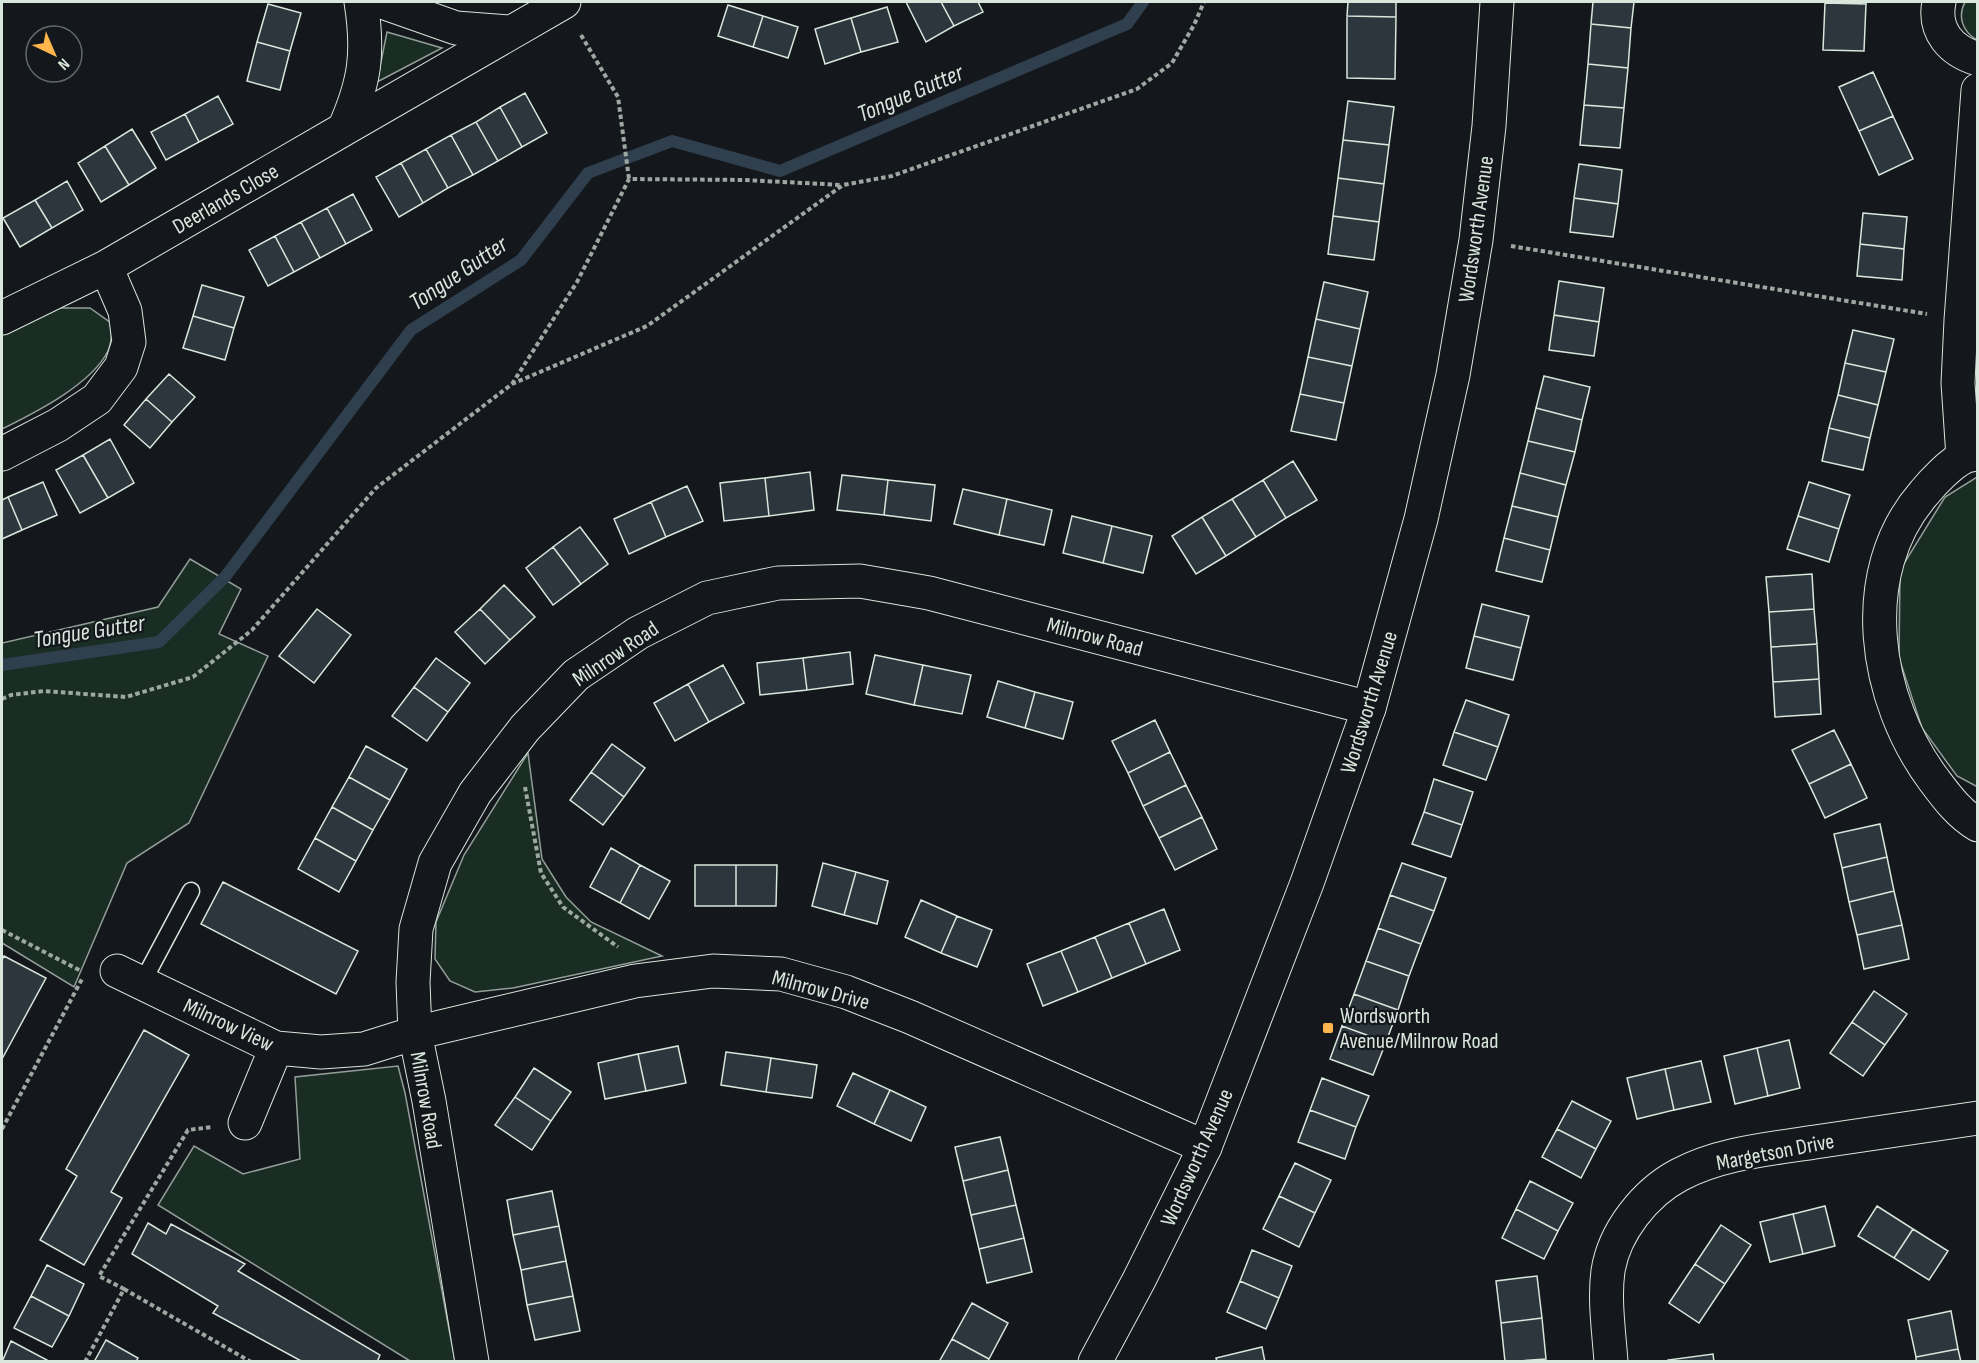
<svg xmlns="http://www.w3.org/2000/svg" width="1979" height="1363" font-family="'Sofia Sans Condensed',sans-serif">
	<rect width="100%" height="100%" fill="#14181c"/>
	<path fill="#1a2d24" stroke="#939e99" stroke-width="1.5" d="M 1965,2 L 1977,2 L 1977,40 C 1963,32 1957,17 1965,2 Z
		M 387,32 L 442,48 L 377,82 Z
		M 57,308 L 90,308 L 111,323 C 112,333 112,342 108,351 C 91,385 34,413 2,429 L 2,335 Z
		M 1977,477 L 1977,785 L 1976,786 L 1957,776 L 1922,728 L 1899,658 L 1900,570 L 1945,497 Z
		M 190,559 L 241,589 L 219,634 L 268,656 L 189,823 L 127,863 L 74,987 L 2,943 L 2,643 L 158,607 Z
		M 528,753 L 542,859 L 566,897 L 591,922 L 662,956 L 513,988 L 475,992 L 450,981 L 435,959 L 436,922 L 464,855 Z
		M 398,1066 L 405,1093 L 455,1361 L 410,1361 L 158,1205 L 194,1146 L 243,1174 L 300,1159 L 295,1077 Z"/>
	<g fill="none" stroke-linecap="round" stroke-linejoin="round">
		<path stroke="#2f3f4d" stroke-width="12" d="M 2,665 L 159,642 L 225,577 L 411,330 L 521,260 L 588,173 L 672,141 L 780,171 L 1127,24 L 1143,2"/>
	</g>
	<path fill="#2c363c" stroke="#d8e6dc" stroke-width="1.5" d="M 906,2 L 941,2 L 954,26 L 926,42 Z
		M 941,2 L 978,2 L 983,12 L 954,26 Z
		M 1348,2 L 1396,2 L 1396,17 L 1347,16 Z
		M 1593,2 L 1634,2 L 1631,28 L 1591,24 Z
		M 1825,2 L 1866,2 L 1866,4 Z
		M 1825,3 L 1866,4 L 1864,51 L 1823,50 Z
		M 268,4 L 301,13 L 290,51 L 257,42 Z
		M 728,5 L 763,16 L 753,47 L 718,36 Z
		M 887,7 L 898,42 L 861,52 L 851,18 Z
		M 763,16 L 798,27 L 788,58 L 753,47 Z
		M 1347,16 L 1396,17 L 1395,79 L 1347,78 Z
		M 851,18 L 861,52 L 825,64 L 815,29 Z
		M 1591,24 L 1631,28 L 1628,68 L 1588,64 Z
		M 257,42 L 290,51 L 280,90 L 247,81 Z
		M 1588,64 L 1628,68 L 1624,108 L 1584,105 Z
		M 1873,72 L 1893,116 L 1859,131 L 1839,87 Z
		M 525,93 L 547,133 L 522,147 L 500,107 Z
		M 218,96 L 233,124 L 199,142 L 185,114 Z
		M 1348,101 L 1394,107 L 1389,145 L 1343,140 Z
		M 1584,105 L 1624,108 L 1620,148 L 1580,145 Z
		M 500,107 L 522,147 L 498,161 L 476,122 Z
		M 185,114 L 199,142 L 166,160 L 151,132 Z
		M 1893,116 L 1913,159 L 1879,175 L 1859,131 Z
		M 476,122 L 498,161 L 473,175 L 451,135 Z
		M 132,129 L 156,168 L 129,185 L 105,146 Z
		M 451,135 L 473,175 L 448,188 L 426,149 Z
		M 1343,140 L 1389,145 L 1384,184 L 1338,178 Z
		M 105,146 L 129,185 L 101,202 L 78,163 Z
		M 426,149 L 448,188 L 423,203 L 401,163 Z
		M 401,163 L 423,203 L 399,217 L 376,177 Z
		M 1579,164 L 1622,170 L 1618,204 L 1574,198 Z
		M 1338,178 L 1384,184 L 1379,222 L 1333,216 Z
		M 67,181 L 83,210 L 52,228 L 35,200 Z
		M 353,194 L 372,230 L 346,244 L 327,208 Z
		M 1574,198 L 1618,204 L 1613,237 L 1570,232 Z
		M 35,200 L 52,228 L 20,247 L 3,218 Z
		M 327,208 L 346,244 L 320,258 L 301,222 Z
		M 1863,213 L 1907,217 L 1904,249 L 1860,244 Z
		M 1333,216 L 1379,222 L 1374,260 L 1328,254 Z
		M 301,222 L 320,258 L 294,272 L 275,236 Z
		M 275,236 L 294,272 L 268,286 L 249,250 Z
		M 1860,244 L 1904,249 L 1902,280 L 1857,276 Z
		M 1559,281 L 1604,288 L 1599,322 L 1554,315 Z
		M 1324,282 L 1368,292 L 1360,329 L 1316,319 Z
		M 202,285 L 244,297 L 234,328 L 193,316 Z
		M 1554,315 L 1599,322 L 1594,356 L 1549,350 Z
		M 193,316 L 234,328 L 225,360 L 183,348 Z
		M 1316,319 L 1360,329 L 1352,366 L 1308,357 Z
		M 1853,330 L 1894,339 L 1886,372 L 1845,363 Z
		M 1308,357 L 1352,366 L 1344,403 L 1300,394 Z
		M 1845,363 L 1886,372 L 1878,405 L 1838,395 Z
		M 169,374 L 195,397 L 172,422 L 146,399 Z
		M 1544,376 L 1590,387 L 1582,420 L 1536,408 Z
		M 1300,394 L 1344,403 L 1336,440 L 1291,431 Z
		M 1838,395 L 1878,405 L 1870,438 L 1829,428 Z
		M 146,399 L 172,422 L 150,448 L 124,425 Z
		M 1536,408 L 1582,420 L 1575,452 L 1528,441 Z
		M 1829,428 L 1870,438 L 1863,470 L 1822,461 Z
		M 110,439 L 134,483 L 108,498 L 83,455 Z
		M 1528,441 L 1575,452 L 1566,485 L 1520,473 Z
		M 83,455 L 108,498 L 80,513 L 56,470 Z
		M 1293,461 L 1317,500 L 1286,518 L 1263,480 Z
		M 810,472 L 814,510 L 769,516 L 765,478 Z
		M 1520,473 L 1566,485 L 1558,517 L 1512,506 Z
		M 842,475 L 888,480 L 884,515 L 837,510 Z
		M 765,478 L 769,516 L 724,521 L 720,483 Z
		M 888,480 L 935,485 L 931,521 L 884,515 Z
		M 1263,480 L 1286,518 L 1256,537 L 1232,499 Z
		M 43,482 L 57,515 L 22,530 L 8,497 Z
		M 1809,482 L 1850,495 L 1839,529 L 1798,516 Z
		M 687,486 L 703,521 L 666,537 L 651,502 Z
		M 963,489 L 1007,499 L 999,535 L 954,524 Z
		M 8,497 L 22,530 L 2,539 L 2,500 Z
		M 1007,499 L 1052,510 L 1044,545 L 999,535 Z
		M 1232,499 L 1256,537 L 1226,556 L 1202,517 Z
		M 651,502 L 666,537 L 629,554 L 614,519 Z
		M 1512,506 L 1558,517 L 1550,550 L 1504,538 Z
		M 1072,516 L 1112,526 L 1103,563 L 1063,553 Z
		M 1798,516 L 1839,529 L 1829,562 L 1787,549 Z
		M 1202,517 L 1226,556 L 1196,574 L 1172,536 Z
		M 1112,526 L 1152,536 L 1143,573 L 1103,563 Z
		M 580,527 L 608,564 L 581,584 L 553,547 Z
		M 1504,538 L 1550,550 L 1542,582 L 1496,571 Z
		M 553,547 L 581,584 L 553,605 L 526,568 Z
		M 1812,574 L 1814,609 L 1769,612 L 1766,577 Z
		M 504,585 L 535,617 L 510,640 L 480,609 Z
		M 1482,604 L 1529,616 L 1521,648 L 1474,636 Z
		M 317,609 L 351,635 L 314,683 L 279,656 Z
		M 480,609 L 510,640 L 485,664 L 455,632 Z
		M 1814,609 L 1817,644 L 1771,647 L 1769,612 Z
		M 1474,636 L 1521,648 L 1513,680 L 1466,668 Z
		M 1817,644 L 1819,679 L 1773,682 L 1771,647 Z
		M 850,652 L 853,684 L 807,690 L 803,658 Z
		M 875,655 L 923,665 L 914,705 L 866,694 Z
		M 436,658 L 470,683 L 448,712 L 414,687 Z
		M 803,658 L 807,690 L 760,695 L 757,663 Z
		M 723,665 L 744,703 L 709,722 L 688,684 Z
		M 923,665 L 971,675 L 962,714 L 914,705 Z
		M 1819,679 L 1821,714 L 1775,717 L 1773,682 Z
		M 998,681 L 1035,692 L 1025,728 L 987,717 Z
		M 688,684 L 709,722 L 675,741 L 654,703 Z
		M 414,687 L 448,712 L 427,741 L 392,716 Z
		M 1035,692 L 1073,702 L 1063,739 L 1025,728 Z
		M 1466,700 L 1509,715 L 1498,747 L 1454,732 Z
		M 1155,720 L 1170,752 L 1128,773 L 1112,741 Z
		M 1834,730 L 1851,764 L 1809,784 L 1792,750 Z
		M 1454,732 L 1498,747 L 1486,780 L 1443,765 Z
		M 612,744 L 645,768 L 624,797 L 591,772 Z
		M 366,746 L 407,769 L 390,800 L 349,777 Z
		M 1170,752 L 1186,785 L 1143,806 L 1128,773 Z
		M 1851,764 L 1867,798 L 1825,818 L 1809,784 Z
		M 591,772 L 624,797 L 603,825 L 570,800 Z
		M 349,777 L 390,800 L 373,830 L 332,807 Z
		M 1434,779 L 1473,792 L 1462,825 L 1424,812 Z
		M 1186,785 L 1202,817 L 1159,838 L 1143,806 Z
		M 332,807 L 373,830 L 356,861 L 315,838 Z
		M 1424,812 L 1462,825 L 1451,857 L 1412,844 Z
		M 1202,817 L 1217,849 L 1175,870 L 1159,838 Z
		M 1880,824 L 1887,857 L 1842,868 L 1834,834 Z
		M 315,838 L 356,861 L 339,892 L 298,869 Z
		M 611,848 L 640,865 L 620,903 L 590,887 Z
		M 1887,857 L 1894,891 L 1849,902 L 1842,868 Z
		M 823,863 L 856,872 L 844,915 L 812,906 Z
		M 1402,863 L 1446,878 L 1434,911 L 1390,895 Z
		M 640,865 L 670,881 L 649,919 L 620,903 Z
		M 695,865 L 736,865 L 736,906 L 695,906 Z
		M 736,865 L 777,865 L 776,906 L 736,906 Z
		M 856,872 L 888,881 L 877,924 L 844,915 Z
		M 223,882 L 358,951 L 336,994 L 201,924 Z
		M 1894,891 L 1902,925 L 1857,935 L 1849,902 Z
		M 1390,895 L 1434,911 L 1421,944 L 1378,928 Z
		M 921,900 L 957,916 L 941,953 L 905,937 Z
		M 1164,909 L 1180,950 L 1146,964 L 1129,923 Z
		M 957,916 L 992,930 L 977,967 L 941,953 Z
		M 1129,923 L 1146,964 L 1112,978 L 1095,937 Z
		M 1902,925 L 1909,959 L 1864,969 L 1857,935 Z
		M 1378,928 L 1421,944 L 1409,976 L 1366,961 Z
		M 1095,937 L 1112,978 L 1078,992 L 1061,951 Z
		M 1061,951 L 1078,992 L 1043,1006 L 1027,964 Z
		M 4,956 L 46,978 L 2,1059 L 2,960 Z
		M 1366,961 L 1409,976 L 1398,1010 L 1354,994 Z
		M 1874,991 L 1907,1014 L 1885,1045 L 1852,1022 Z
		M 1354,994 L 1398,1010 L 1386,1042 L 1342,1026 Z
		M 1852,1022 L 1885,1045 L 1863,1076 L 1830,1053 Z
		M 1342,1026 L 1386,1042 L 1373,1075 L 1330,1059 Z
		M 144,1030 L 189,1055 L 111,1192 L 122,1198 L 84,1265 L 40,1240 L 77,1176 L 66,1169 Z
		M 1789,1040 L 1800,1088 L 1768,1096 L 1757,1048 Z
		M 678,1046 L 686,1083 L 646,1091 L 638,1054 Z
		M 1757,1048 L 1768,1096 L 1735,1104 L 1724,1056 Z
		M 726,1052 L 771,1058 L 766,1092 L 721,1085 Z
		M 638,1054 L 646,1091 L 605,1099 L 598,1063 Z
		M 771,1058 L 817,1065 L 812,1098 L 766,1092 Z
		M 1701,1061 L 1711,1102 L 1674,1110 L 1665,1069 Z
		M 534,1068 L 571,1092 L 551,1121 L 515,1097 Z
		M 1665,1069 L 1674,1110 L 1637,1119 L 1627,1078 Z
		M 853,1073 L 890,1090 L 874,1124 L 837,1106 Z
		M 1322,1078 L 1369,1096 L 1356,1127 L 1310,1110 Z
		M 890,1090 L 926,1107 L 911,1141 L 874,1124 Z
		M 515,1097 L 551,1121 L 532,1150 L 495,1125 Z
		M 1572,1101 L 1611,1121 L 1596,1149 L 1557,1129 Z
		M 1310,1110 L 1356,1127 L 1345,1159 L 1298,1142 Z
		M 1557,1129 L 1596,1149 L 1581,1178 L 1542,1157 Z
		M 1000,1137 L 1008,1170 L 963,1181 L 955,1147 Z
		M 1295,1163 L 1331,1180 L 1315,1213 L 1279,1196 Z
		M 1008,1170 L 1016,1205 L 971,1215 L 963,1181 Z
		M 1530,1181 L 1573,1203 L 1558,1231 L 1516,1209 Z
		M 552,1191 L 559,1226 L 513,1235 L 507,1200 Z
		M 1279,1196 L 1315,1213 L 1299,1247 L 1263,1229 Z
		M 1016,1205 L 1024,1238 L 979,1249 L 971,1215 Z
		M 1825,1206 L 1835,1246 L 1803,1254 L 1793,1214 Z
		M 1877,1206 L 1913,1229 L 1894,1258 L 1858,1236 Z
		M 1516,1209 L 1558,1231 L 1544,1259 L 1502,1238 Z
		M 1793,1214 L 1803,1254 L 1770,1262 L 1760,1222 Z
		M 148,1223 L 166,1234 L 171,1224 L 245,1264 L 238,1271 L 380,1355 L 377,1362 L 303,1362 L 213,1313 L 218,1306 L 132,1254 Z
		M 1721,1225 L 1751,1245 L 1725,1284 L 1695,1264 Z
		M 559,1226 L 566,1261 L 521,1270 L 513,1235 Z
		M 1913,1229 L 1948,1251 L 1929,1280 L 1894,1258 Z
		M 1024,1238 L 1032,1272 L 987,1283 L 979,1249 Z
		M 1252,1250 L 1292,1266 L 1279,1298 L 1240,1281 Z
		M 566,1261 L 573,1296 L 527,1305 L 521,1270 Z
		M 1695,1264 L 1725,1284 L 1699,1323 L 1669,1303 Z
		M 47,1265 L 84,1284 L 69,1316 L 31,1296 Z
		M 1537,1276 L 1542,1318 L 1501,1323 L 1496,1281 Z
		M 1240,1281 L 1279,1298 L 1266,1329 L 1227,1312 Z
		M 31,1296 L 69,1316 L 52,1347 L 14,1328 Z
		M 573,1296 L 580,1331 L 535,1340 L 527,1305 Z
		M 972,1303 L 1008,1323 L 989,1359 L 952,1339 Z
		M 1951,1311 L 1958,1349 L 1916,1357 L 1908,1320 Z
		M 1542,1318 L 1546,1359 L 1505,1362 L 1501,1323 Z
		M 952,1339 L 989,1359 L 987,1362 L 939,1362 Z
		M 106,1340 L 138,1358 L 136,1362 L 94,1362 Z
		M 11,1341 L 47,1360 L 46,1362 L 2,1362 Z
		M 1262,1347 L 1265,1362 L 1217,1362 L 1216,1358 Z
		M 1958,1349 L 1961,1362 L 1916,1362 L 1916,1357 Z
		M 1713,1354 L 1714,1362 L 1669,1362 L 1668,1360 Z"/>
	<g fill="none" stroke-linecap="round" stroke-linejoin="round">
		<defs>
			<path id="lane" d="M 142,983 L 191,891"/>
			<path id="street" d="M 382,2 L 456,28 L 509,32
				M 1939,2 C 1933,31 1951,51 1978,59
				M 344,129 L 564,2
				M 2,318 L 106,267 L 344,129 C 365,82 369,53 361,2
				M 2,454 L 58,425 L 97,399 L 121,367 L 129,342 L 125,311 L 106,267
				M 1978,454 C 1973,455 1968,455 1964,457 C 1951,463 1933,482 1924,493 C 1854,573 1874,700 1934,780 C 1946,796 1959,814 1978,825
				M 1963,457 L 1958,383 L 1961,320 L 1978,90
				M 117,971 L 276,1048 L 321,1052 L 364,1049 L 415,1033 L 635,981 L 713,971 L 781,974 L 846,992 L 910,1017 L 1205,1147
				M 245,1123 L 276,1048
				M 472,1362 L 429,1101 L 415,1033 L 413,982 L 416,929 L 435,863 L 475,793 L 525,728 L 576,675 L 638,633 L 707,598 L 778,583 L 860,581 L 929,593 L 1369,708
				M 1611,1362 C 1609,1332 1604,1300 1608,1271 C 1614,1232 1645,1193 1679,1175 C 1720,1153 1770,1149 1815,1142 C 1869,1134 1923,1126 1978,1118"/>
			<path id="secondary" d="M 1095,1362 L 1139,1280 L 1205,1147 L 1307,883 L 1369,708 L 1421,519 L 1453,375 L 1476,240 L 1489,126 L 1497,2"/>
		</defs>
		<use href="#lane" stroke="#d8e6dc" stroke-width="19"/>
		<use href="#street" stroke="#d8e6dc" stroke-width="35"/>
		<use href="#secondary" stroke="#d8e6dc" stroke-width="35"/>
		<path stroke="#9da8a2" stroke-width="4" stroke-dasharray="4.5 3" stroke-linecap="butt" d="M 581,35 L 618,97 L 629,179
			M 1511,246 L 1927,314
			M 512,384 L 577,282 L 629,179 L 745,180 L 842,185
			M 2,699 L 11,695 L 44,691 L 126,697 L 193,677 L 252,630 L 376,488 L 512,384 L 647,326 L 843,185 L 892,176 L 1137,89 L 1172,63 L 1194,25 L 1204,2
			M 525,787 L 541,873 L 563,907 L 618,947
			M 2,930 L 81,971
			M 2,1129 L 82,979
			M 124,1289 L 251,1362
			M 85,1362 L 124,1289 L 99,1276 L 188,1130 L 212,1127"/>
		<use href="#lane" stroke="#14181c" stroke-width="16"/>
		<use href="#street" stroke="#14181c" stroke-width="33"/>
		<use href="#secondary" stroke="#14181c" stroke-width="33"/>
	</g>
	<rect fill="#ffb74d" stroke="#14181c" stroke-width="2" x="1322" y="1022" width="12" height="12" rx="3"/>
	<g text-anchor="middle" stroke-width="4.5" stroke-linejoin="round" paint-order="stroke">
		<g font-size="22" fill="#d8e6dc" stroke="#14181c">
			<text transform="translate(225 198) rotate(-30)" y="8">Deerlands Close</text>
			<text transform="translate(1475 229) rotate(-82)" y="8">Wordsworth Avenue</text>
			<text transform="translate(1095 636) rotate(15)" y="8">Milnrow Road</text>
			<text transform="translate(615 653) rotate(-34)" y="8">Milnrow Road</text>
			<text transform="translate(1368 702) rotate(-73)" y="8">Wordsworth Avenue</text>
			<text transform="translate(821 989) rotate(15)" y="8">Milnrow Drive</text>
			<text transform="translate(229 1024) rotate(25)" y="8">Milnrow View</text>
			<text transform="translate(427 1100) rotate(80)" y="8">Milnrow Road</text>
			<text transform="translate(1775 1151) rotate(-11)" y="8">Margetson Drive</text>
			<text transform="translate(1196 1157) rotate(-66)" y="8">Wordsworth Avenue</text>
		</g>
		<g font-size="22" fill="#d8e6dc" stroke="#14181c" text-anchor="start">
			<text x="1340" y="1023">Wordsworth<tspan x="1340" dy="25">Avenue/Milnrow Road</tspan></text>
		</g>
		<g font-size="24" font-style="italic" fill="#d8e6dc" stroke="#14181c">
			<text transform="translate(910 93) rotate(-23)" y="8">Tongue Gutter</text>
			<text transform="translate(458 273) rotate(-34)" y="8">Tongue Gutter</text>
			<text transform="translate(89 631) rotate(-9)" y="8">Tongue Gutter</text>
		</g>
	</g>
	<rect width="1979" height="1363" fill="none" stroke="#d8e6dc" stroke-width="6"/>
	<g transform="translate(54 54) rotate(136)"><circle r="28" fill="#14181c" stroke="#626a69" stroke-width="1.5"/>
	<path d="M0-4.5L10 22L0 15L-10 22Z" fill="#ffb74d"/>
	<text y="-9" font-size="16" font-weight="bold" text-anchor="middle" fill="#d8e6dc">N</text>
	</g>
</svg>
